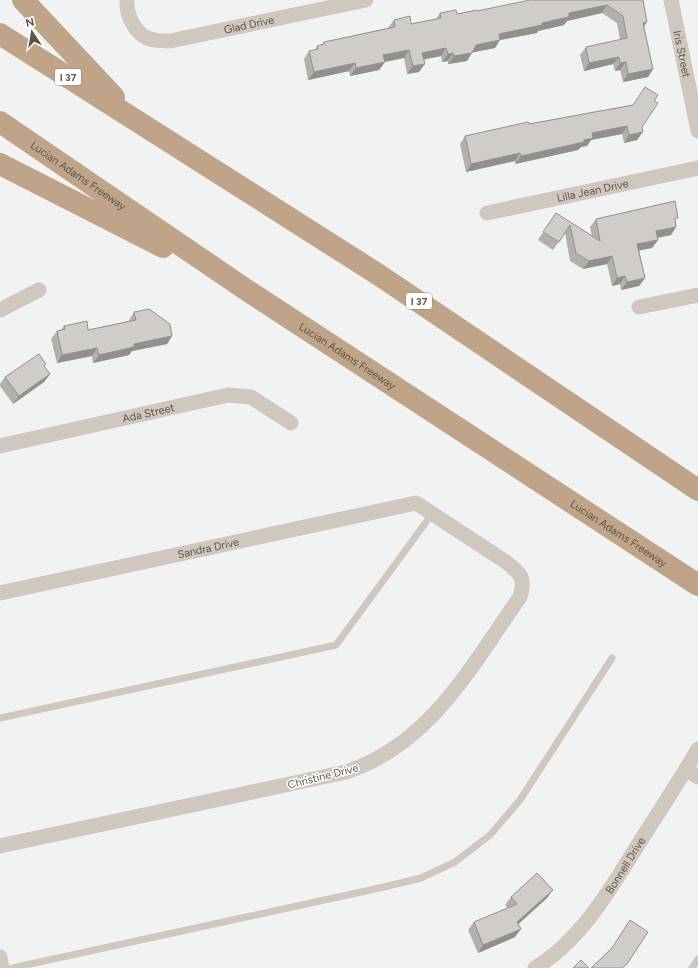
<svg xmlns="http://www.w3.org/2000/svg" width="698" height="968" font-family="Figtree,sans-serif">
	<rect width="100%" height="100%" fill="#f1f3f3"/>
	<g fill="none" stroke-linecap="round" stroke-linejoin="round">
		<path stroke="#d0c7bf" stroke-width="7" d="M 0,718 L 336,645 L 432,514
			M 12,968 L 384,887 L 421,878 L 455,862 L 490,835 L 520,800 L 612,658
			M 692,968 L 698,959"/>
		<g stroke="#d0c7bf" stroke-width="15">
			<path id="s1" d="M 127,0 C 126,16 136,37 154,40 C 159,41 165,41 170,41 L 366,0"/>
			<path id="s2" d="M 671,0 L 698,131"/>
			<path id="s3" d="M 487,213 L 698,168"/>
			<path d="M 639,307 L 698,295"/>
			<path d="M 0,310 L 39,290"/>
			<path id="s4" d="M 0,446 L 228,395 L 251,397 L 291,423"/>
			<path id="s5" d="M 0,593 L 416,503 L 506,562 C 521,574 526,578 520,597 C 471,666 431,744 346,772 L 0,846"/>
			<path d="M 686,769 L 698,777"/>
			<path d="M 0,957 L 2,968"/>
			<path id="s6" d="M 535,968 C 583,939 612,886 641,840 C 660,810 680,780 698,749"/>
		</g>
		<g stroke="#bfa489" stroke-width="22">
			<path d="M 23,0 L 114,97"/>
			<path d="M 0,34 L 379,275 L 698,490"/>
			<path id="s7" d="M 0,122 L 245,289 L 698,585"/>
			<path d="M 0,164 L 163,247"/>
		</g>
	</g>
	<path fill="#b3b0ac" d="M 643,0 L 644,27 L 653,69 L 648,77 L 623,82 L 620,70 L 615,71 L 613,64 L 584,71 L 580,55 L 586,47 L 620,40 L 617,23 L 602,13 L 567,21 L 564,25 L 538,31 L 537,33 L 500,40 L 495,48 L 472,52 L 467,61 L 448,64 L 448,61 L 442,62 L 441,56 L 424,59 L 419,72 L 407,74 L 404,58 L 385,62 L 379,70 L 350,76 L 349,71 L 308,80 L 304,59 L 309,51 L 315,50 L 317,46 L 322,45 L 324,42 L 388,28 L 394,20 L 411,24 L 436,19 L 440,13 L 457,14 L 477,11 Z
		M 654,101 L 642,127 L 637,140 L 624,143 L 622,134 L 591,140 L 587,146 L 581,147 L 578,150 L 515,164 L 515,161 L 466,172 L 460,144 L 465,136 L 633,105 Z
		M 556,213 L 592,236 L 590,227 L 596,219 L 675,221 L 676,227 L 671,235 L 657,238 L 658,240 L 652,248 L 639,250 L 645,278 L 639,286 L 621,290 L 620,284 L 612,286 L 607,264 L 583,269 L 570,261 L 565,233 L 553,250 L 538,240 Z
		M 134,312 L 172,336 L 167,344 L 132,351 L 129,355 L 93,363 L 92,356 L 57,363 L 51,339 L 57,331 L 61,330 L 64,326 L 88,330 L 129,321 L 129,320 Z
		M 46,364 L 44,367 L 50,374 L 44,382 L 13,404 L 0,386 L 0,384 L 5,377 Z
		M 511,897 L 547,898 L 518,924 L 515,937 L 478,953 L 468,930 L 474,922 L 508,908 L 505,905 Z"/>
	<path fill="#92908c" d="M 607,5 L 602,13 L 567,21 L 564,25 L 538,31 L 537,33 L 500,40 L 495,48 L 470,53 L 476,45 L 499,34 L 542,23 L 569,13 Z
		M 647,22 L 642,30 L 643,23 Z
		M 446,48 L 441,56 L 417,61 L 422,53 Z
		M 409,50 L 404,58 L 378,63 L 383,55 Z
		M 453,53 L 448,61 L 442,62 L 448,54 Z
		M 472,53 L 467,61 L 448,64 L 454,56 Z
		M 619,57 L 613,64 L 584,71 L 589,63 Z
		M 385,62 L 379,70 L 350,76 L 356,68 Z
		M 626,62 L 620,70 L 615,71 L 620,63 Z
		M 355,63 L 349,71 L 308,80 L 314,72 Z
		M 425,64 L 419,72 L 407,74 L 413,66 Z
		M 653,69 L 648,77 L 623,82 L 628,74 Z
		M 627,126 L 622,134 L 591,140 L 587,146 L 581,147 L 578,150 L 515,164 L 521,156 L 584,140 L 592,133 Z
		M 643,132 L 637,140 L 624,143 L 629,135 Z
		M 520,153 L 515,161 L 466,172 L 471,164 Z
		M 676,227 L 671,235 L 650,239 L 656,231 Z
		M 658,240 L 652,248 L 632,252 L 637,244 Z
		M 612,256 L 607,264 L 583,269 L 589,261 Z
		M 625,276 L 620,284 L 612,286 L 617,278 Z
		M 645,278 L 639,286 L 621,290 L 627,282 Z
		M 172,336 L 167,344 L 132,351 L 129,355 L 93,363 L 99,355 L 134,344 Z
		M 97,348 L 92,356 L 57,363 L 62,355 Z
		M 50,374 L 44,382 L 13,404 L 19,396 Z
		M 553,890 L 547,898 L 512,930 L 517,922 Z
		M 521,929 L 515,937 L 478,953 L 483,945 Z"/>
	<path fill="#d0cdc8" stroke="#92908c" d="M 530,0 L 643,0 L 647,22 L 643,23 L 653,69 L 628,74 L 626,62 L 620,63 L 619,57 L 589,63 L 586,47 L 627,38 L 623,16 L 607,5 L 569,13 L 569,17 L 542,23 L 542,25 L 499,34 L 500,40 L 476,45 L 472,53 L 454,56 L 453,53 L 448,54 L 446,48 L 422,53 L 425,64 L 413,66 L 409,50 L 383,55 L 385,62 L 356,68 L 355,63 L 314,72 L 309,51 L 318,49 L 317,46 L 324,44 L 324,42 L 395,27 L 394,20 L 410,16 L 411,24 L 441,18 L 440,13 L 456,10 L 457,14 L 477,10 L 477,11 Z
		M 645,87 L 658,95 L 654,101 L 658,103 L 642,127 L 643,132 L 629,135 L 627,126 L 592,133 L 593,138 L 584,140 L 584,142 L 521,156 L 520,153 L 471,164 L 465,136 L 528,122 L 529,124 L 633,105 Z
		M 675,201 L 678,218 L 675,218 L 676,227 L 656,231 L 658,240 L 637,244 L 645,278 L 627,282 L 625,276 L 617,278 L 612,256 L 589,261 L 576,253 L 570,225 L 559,242 L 543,232 L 556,213 L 600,241 L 596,219 Z
		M 149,309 L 170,324 L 172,336 L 134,344 L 134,347 L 99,355 L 97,348 L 62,355 L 57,331 L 65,329 L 64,326 L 87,321 L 88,330 L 136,320 L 134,312 Z
		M 39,354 L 46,364 L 44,366 L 50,374 L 19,396 L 5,377 Z
		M 537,873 L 553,890 L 517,922 L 521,929 L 483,945 L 474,922 L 517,904 L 511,897 Z
		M 630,920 L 648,932 L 627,964 L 622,968 L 591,968 L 612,948 Z
		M 581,960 L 589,968 L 573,968 Z"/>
	<g text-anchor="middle" stroke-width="3" stroke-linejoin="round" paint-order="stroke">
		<g fill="#fff" stroke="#8f8780" stroke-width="1">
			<rect x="55" y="69" width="26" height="16" rx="3"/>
			<rect x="406" y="293" width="26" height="16" rx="3"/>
		</g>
		<g font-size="10" font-weight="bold" fill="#5f5349">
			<text x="68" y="81">I 37</text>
			<text x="419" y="305">I 37</text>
		</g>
		<g font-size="11" fill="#5f5349" stroke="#fff">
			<text dy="4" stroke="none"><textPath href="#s1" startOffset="149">Glad Drive</textPath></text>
			<text dy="4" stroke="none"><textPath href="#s2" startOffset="55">Iris Street</textPath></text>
			<text dy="4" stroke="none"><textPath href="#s7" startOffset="95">Lucian Adams Freeway</textPath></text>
			<text dy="4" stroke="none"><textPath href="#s3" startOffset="108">Lilla Jean Drive</textPath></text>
			<text dy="4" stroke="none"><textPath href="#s7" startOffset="419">Lucian Adams Freeway</textPath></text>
			<text dy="4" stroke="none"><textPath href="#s4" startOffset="152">Ada Street</textPath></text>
			<text dy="4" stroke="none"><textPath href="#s7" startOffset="743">Lucian Adams Freeway</textPath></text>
			<text dy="4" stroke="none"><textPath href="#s5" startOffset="213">Sandra Drive</textPath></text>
			<text transform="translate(323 776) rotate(-14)" y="4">Christine Drive</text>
			<text dy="4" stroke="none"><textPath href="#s6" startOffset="138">Bonnell Drive</textPath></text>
		</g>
	</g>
	<g transform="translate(32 32) rotate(348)" stroke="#ffffff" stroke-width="3" paint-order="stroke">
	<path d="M0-3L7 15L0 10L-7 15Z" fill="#5f5349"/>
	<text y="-6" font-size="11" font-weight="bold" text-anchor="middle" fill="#5f5349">N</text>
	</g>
</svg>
